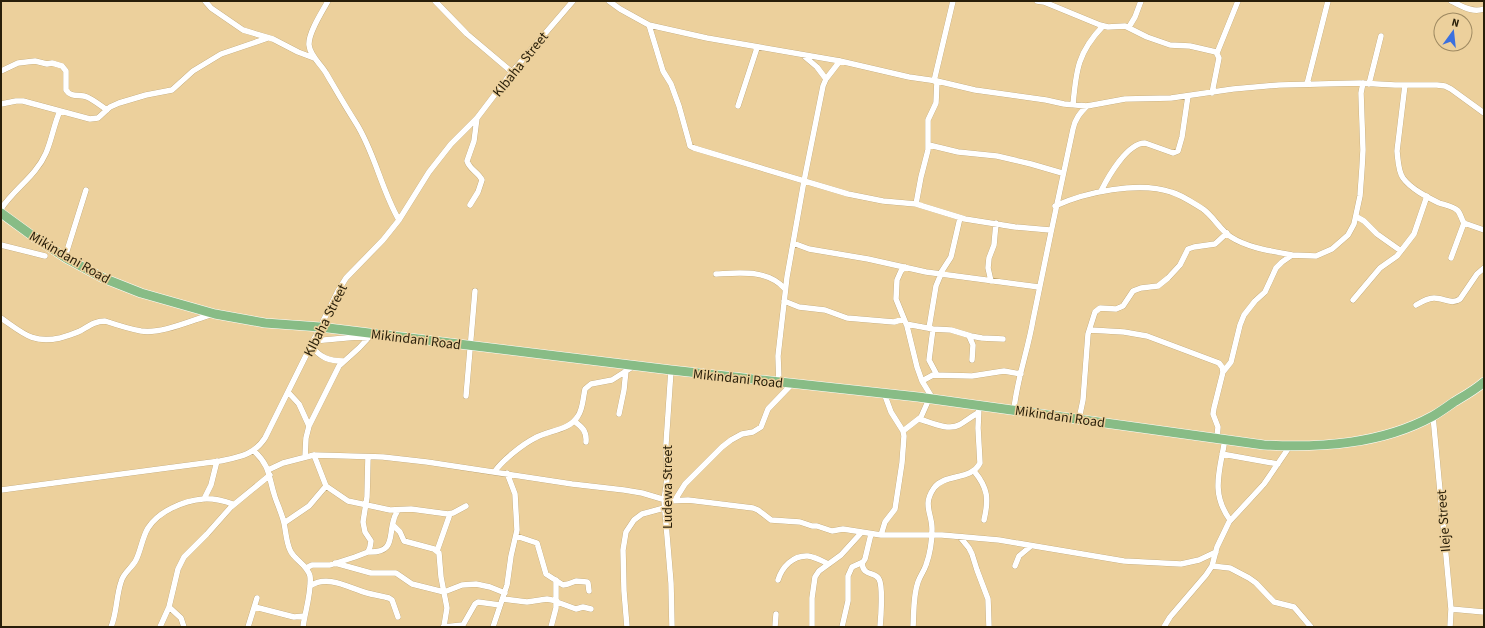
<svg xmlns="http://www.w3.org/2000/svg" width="1485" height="628" font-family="'Source Sans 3',sans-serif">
	<rect width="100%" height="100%" fill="#ecd09c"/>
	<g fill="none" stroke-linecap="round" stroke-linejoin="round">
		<defs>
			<path id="minor" d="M 205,1 L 211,8 L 243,30 L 273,39 L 298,52 L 314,58
				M 328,1 C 322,12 308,33 309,45 C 310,56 321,64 326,73 C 336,90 345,106 356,123 C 375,153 381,189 399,220
				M 435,1 L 467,34 L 512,72
				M 609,1 L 620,9 L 649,25 L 707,38 L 840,61 L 909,77 L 937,81 L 975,90 L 1046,100 L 1064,104 L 1087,106 L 1125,99 L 1171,98 L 1233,89 L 1279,85 L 1360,83 L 1395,85 L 1437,85 L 1445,86 L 1451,89 L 1484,113
				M 1037,1 L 1044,2 L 1100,25 L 1108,27 L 1125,26 L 1147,37 L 1170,45 L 1190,46 L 1216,52 L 1219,58 L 1212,93
				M 1451,1 C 1462,6 1472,13 1484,9
				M 649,25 L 663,71 L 671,84 L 679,106 L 689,142 L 690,146 L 694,148 L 848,194 L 883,201 L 916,204 L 965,219 L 1015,227 L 1050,230
				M 1129,27 L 1135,17 L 1141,1
				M 1217,53 L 1238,1
				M 804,56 L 817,67 L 826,79
				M 1,71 L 18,63 L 35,61 L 47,64 L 52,63 L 62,66 L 66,71 L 66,90 C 71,98 80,94 87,97 C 94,100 101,106 107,110
				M 934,81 L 953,1
				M 1307,84 L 1328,1
				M 1369,84 L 1381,36
				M 1405,85 L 1397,151 C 1398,159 1398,171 1403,178 C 1411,189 1427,197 1439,203 C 1445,205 1452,206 1457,210 C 1461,213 1461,219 1464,223 L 1484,230
				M 1,104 L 16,101 L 23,101 L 90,119 L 98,118 L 110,107 L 119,103 L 146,95 L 172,90 L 193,71 L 221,54 L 268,38
				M 1073,105 C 1076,70 1078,52 1103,26
				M 738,106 L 757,48
				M 929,145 L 958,152 L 997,156 L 1031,164 L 1062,173
				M 1101,191 C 1108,177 1127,143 1145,143 L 1173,153 L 1178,151 L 1182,137 L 1188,96
				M 916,204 L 921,177 L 928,150 L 928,120 L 936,103 L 937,81
				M 470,205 L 478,192 L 482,180 C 478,172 470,170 467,161 L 474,141 L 477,118
				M 1055,206 C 1086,192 1139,181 1171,192 C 1182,195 1193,203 1203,209 C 1214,217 1220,230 1231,237 C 1248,248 1272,251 1292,255
				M 1,209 C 14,189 36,176 46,153 C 52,139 54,124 60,111
				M 1357,217 L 1364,221 L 1377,234 L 1401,251
				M 793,243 L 809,249 L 868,259 L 926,272 L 1039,287
				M 1,245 L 45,256
				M 65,257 L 86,190
				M 1451,258 L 1464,223
				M 905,267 L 901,271 L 897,280 L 896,299 L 907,326 L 917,367 L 922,381 L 933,399
				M 716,274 C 739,273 768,269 785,289
				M 940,274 L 951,257 L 960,218
				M 991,281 L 988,268 L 989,258 L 994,245 L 996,223
				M 1353,300 L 1380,268 L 1397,256 L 1404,247 L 1414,234 L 1427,196
				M 784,301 L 799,307 L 825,310 L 847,318 L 894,322 L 904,319
				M 1416,305 C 1421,302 1428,298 1434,298 C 1444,298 1452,305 1460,299 L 1477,274 L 1484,268
				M 1,318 C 23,333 32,344 60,338 C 66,336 74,334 80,331 C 89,326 95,321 105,321 C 117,325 129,329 141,331 C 163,334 192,320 213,314
				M 906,324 L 933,329 L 951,330 L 971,336 L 982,338 L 1003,339
				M 929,328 L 936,286 L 941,274
				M 933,329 L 929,360 L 937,375
				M 1090,330 L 1124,332 L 1147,336 L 1219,363 L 1222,367 L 1223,372 L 1214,408 L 1213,414 L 1218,427 L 1217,438
				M 969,336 L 973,345 L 972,360
				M 313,341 L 357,337 L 368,338
				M 311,345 C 320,358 329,361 344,361
				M 671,370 L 666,444 L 667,479 L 664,500 L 671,583 L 672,627
				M 1223,372 L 1231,362 L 1240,325 L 1244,315 L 1255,301 L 1265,292 L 1276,268 L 1282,262 L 1292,255 L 1316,256 L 1332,249 L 1348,235 L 1354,224 L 1360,196 L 1362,168 L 1363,150 L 1361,93 L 1363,83
				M 922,381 L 933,375 L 972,376 L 1004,371 L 1021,374
				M 779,382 L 778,356 L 787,277 L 804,181 L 823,86 L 826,79 L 840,61
				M 288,392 L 299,404 L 309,426
				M 466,396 L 475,291
				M 1014,409 C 1017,379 1028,350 1033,320 C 1046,256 1059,193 1073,129 C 1075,119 1080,113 1087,106
				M 619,414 L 624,390 L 626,370
				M 1433,416 L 1451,609 L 1450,627
				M 919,419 C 930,422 948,431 959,425 C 966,421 972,416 978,413
				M 1079,419 L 1083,400 L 1088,334 L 1095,312 L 1100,308 L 1116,309 L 1123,306 L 1133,291 L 1141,288 L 1158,286 L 1168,278 L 1180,265 L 1188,249 L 1194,247 L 1215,244 L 1227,233
				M 574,421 C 582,427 587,431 586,442
				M 903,431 L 921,417 L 929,399
				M 1225,439 C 1220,471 1210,492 1230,520
				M 254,451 C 271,467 268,476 275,497 C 278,506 282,514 284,523 C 286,532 286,541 290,550 C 294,560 307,564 310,576 C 312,590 305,612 303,627
				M 1222,454 L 1278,464
				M 314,455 L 326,486 L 348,501 L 390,510 L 411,509 L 448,514 L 453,513 L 466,506
				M 305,457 L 306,438 L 309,426 L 339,366 L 359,348 L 372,334
				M 268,470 L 283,463 L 314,455 L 383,457 L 427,462 L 572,484 L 624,490 L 642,493 L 669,501 L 688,500 L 753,508 L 758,510 L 771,520 L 800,522 L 812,526 L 817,526 L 832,531 L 843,529 L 881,535 L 942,535 L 999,540 L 1124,561 L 1181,564 L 1199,560 L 1216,552
				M 495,471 C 503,460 523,444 535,438 C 549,430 569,431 578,416 C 583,409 583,398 585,389 L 591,384 L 612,380 L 634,366
				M 974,471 C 988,488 989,499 984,520
				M 1,490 L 220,461 C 239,457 254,455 265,438 L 338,291 L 346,278 L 383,240 L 399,220 L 429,172 L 451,144 L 477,118 L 512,72 L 573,1
				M 204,499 L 211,485 L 217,461
				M 675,500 L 685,484 L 722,447 L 731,440 L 742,434 L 753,432 L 761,427 L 768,409 L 792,384
				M 284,523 L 309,506 L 326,486
				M 393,525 L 400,532 L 404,541 L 434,549 L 439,553 L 441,577 L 447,608 L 444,626
				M 881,535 L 885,522 L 895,509 L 902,463 L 904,436 L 903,431 L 891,412 L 884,393
				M 516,536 L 537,543 L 546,574 L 563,585 L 568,584 L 576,581 L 587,582 L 588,583 L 589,591
				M 960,537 L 969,548 L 972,554 L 977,570 L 988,599 L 989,627
				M 437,551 L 450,514
				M 368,552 C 396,553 388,536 394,519 C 394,516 397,513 398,510
				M 335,563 L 371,573 L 396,573 L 412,584 L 444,592 L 462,585 L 476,584 L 490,587 L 505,593
				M 862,563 C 863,577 875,571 879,579 C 883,586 881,617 880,627
				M 1015,566 L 1019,556 L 1031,546
				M 1212,566 L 1230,568 L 1249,578 L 1256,583 L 1274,602 L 1294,607 L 1311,627
				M 306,568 L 312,565 L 330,565 L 355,557 L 368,552 L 370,547 L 371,541 L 365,532 L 363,522 L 367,497 L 368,457
				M 778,580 C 782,567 793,555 808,556 C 815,557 822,561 829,564
				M 310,586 C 328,574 349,588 367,593 C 374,595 382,596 389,598 L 392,600 L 398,617
				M 503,599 L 527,602 L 547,599 L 557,601
				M 557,602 L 576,609 L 583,607 L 591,609
				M 169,607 L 181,618 L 184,627
				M 255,607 L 294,617 L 305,616
				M 1451,609 L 1484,612
				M 111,627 C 117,613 116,597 121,582 C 123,573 132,568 136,560 C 141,550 142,538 148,528 C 159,511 183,501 203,499 C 213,498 224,501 233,504
				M 160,627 L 169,607 L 178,569 L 184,557 L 207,534 L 231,507 L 270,475
				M 248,627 L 257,598
				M 443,627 L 463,625 L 475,604 L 478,602 L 500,605
				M 493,627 L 507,585 L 511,556 L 517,530 L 515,494 L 507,473
				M 551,627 L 556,608 L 556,580
				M 627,627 L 624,591 L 623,550 L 626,532 L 634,520 L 642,514 L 664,508
				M 775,627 L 776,614
				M 812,627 L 812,598 L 815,577 L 819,571 L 841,555 L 861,533
				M 842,627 L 848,601 L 848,576 L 852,567 L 863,562 L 865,559 L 871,534
				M 913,627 C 914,612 913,596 918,582 C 920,576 924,571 926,565 C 930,554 932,540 932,529 C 932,513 922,505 934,488 C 945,473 971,481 980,463 L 978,428 L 979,405
				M 1164,627 L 1170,617 L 1206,575 L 1212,566 L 1217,547 L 1229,522 L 1264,484 L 1290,446"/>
			<path id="trunk" d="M 1,213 L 34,237 L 66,258 L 103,278 L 141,293 L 215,314 L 265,323 L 320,327 L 671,370 L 918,397 L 1264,445 C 1321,448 1382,444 1433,416 C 1440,412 1447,407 1454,402 C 1464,396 1475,390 1484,382"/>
		</defs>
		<use href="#minor" stroke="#b69c6a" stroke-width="6"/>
		<use href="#trunk" stroke="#fff" stroke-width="10"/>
		<use href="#minor" stroke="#fff" stroke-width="5.5"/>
		<use href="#trunk" stroke="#88bc86" stroke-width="9"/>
	</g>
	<g text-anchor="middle" stroke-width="3" stroke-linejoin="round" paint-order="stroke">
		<g font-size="14" fill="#281e09" stroke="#ecd09c">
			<text transform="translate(520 64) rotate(-51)" y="5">KIbaha Street</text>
			<text transform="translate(70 257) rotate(30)" y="5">Mikindani Road</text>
			<text transform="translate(325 320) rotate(-63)" y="5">KIbaha Street</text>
			<text transform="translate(416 339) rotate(7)" y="5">Mikindani Road</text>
			<text transform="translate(738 378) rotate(6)" y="5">Mikindani Road</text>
			<text transform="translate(1060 416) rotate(8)" y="5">Mikindani Road</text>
			<text transform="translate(667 487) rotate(-90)" y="5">Ludewa Street</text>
			<text transform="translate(1443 521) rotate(-94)" y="5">Ileje Street</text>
		</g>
	</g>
	<rect width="1485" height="628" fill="none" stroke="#281e09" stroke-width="4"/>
	<g transform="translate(1453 32) rotate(15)"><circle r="19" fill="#ecd09c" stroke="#9e8961"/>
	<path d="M0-3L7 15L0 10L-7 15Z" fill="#3b70df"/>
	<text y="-6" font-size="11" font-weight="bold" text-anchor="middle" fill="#281e09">N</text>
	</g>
</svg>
